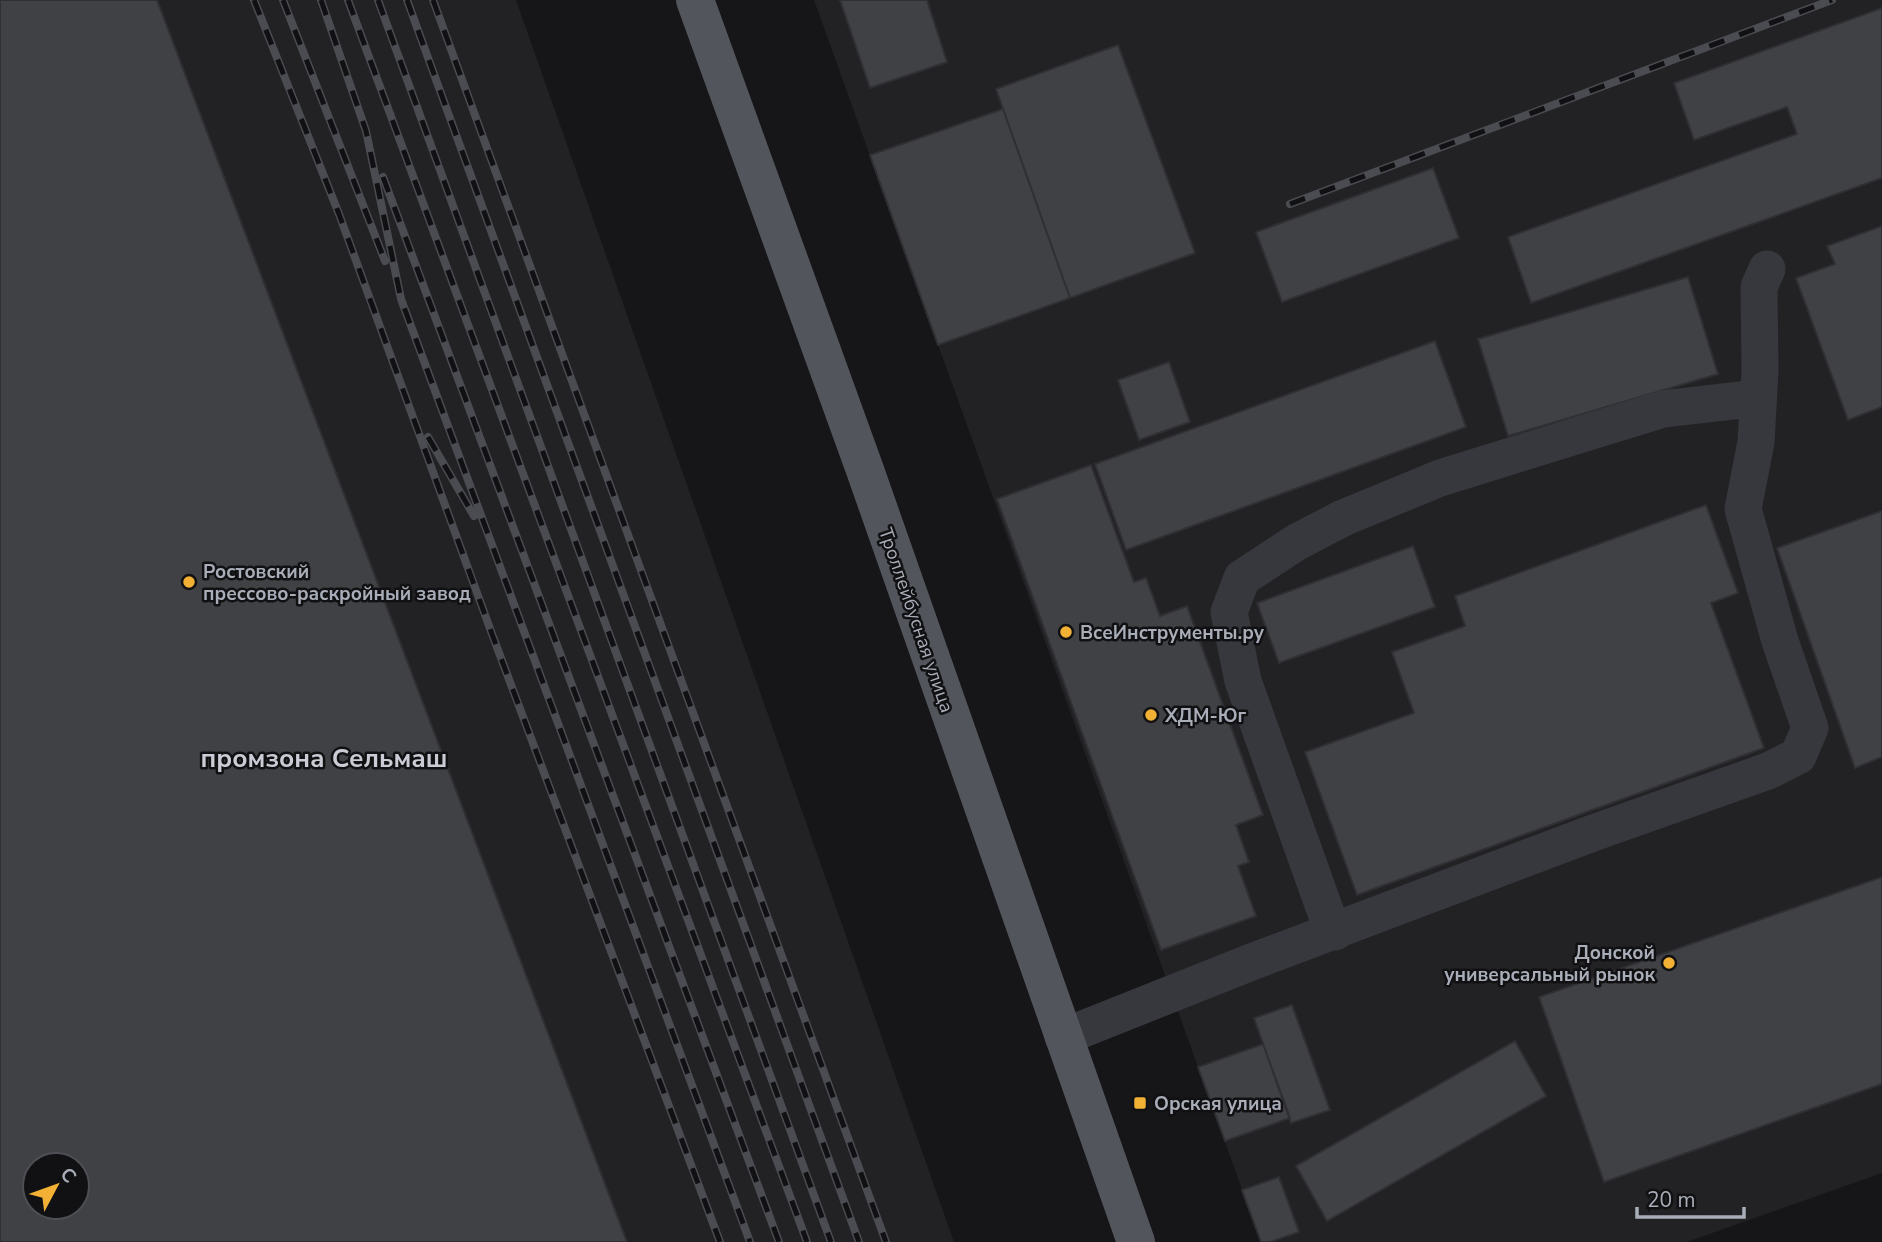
<svg xmlns="http://www.w3.org/2000/svg" width="1882" height="1242" font-family="'Nunito Sans',sans-serif">
	<rect width="100%" height="100%" fill="#161618"/>
	<path fill="#222225" fill-rule="evenodd" d="M 0,0 L 516,0 L 954,1242 L 0,1242 ZM 35,1165 L 77,1165 L 77,1207 L 35,1207 Z
		M 814,0 L 1882,0 L 1882,1173 L 1687,1242 L 1261,1242 Z"/>
	<path fill="#404145" stroke="#303034" stroke-width="2" fill-rule="evenodd" d="M 0,0 L 157,0 L 627,1242 L 0,1242 ZM 35,1165 L 77,1165 L 77,1207 L 35,1207 Z
		M 840,0 L 927,0 L 947,62 L 870,88 Z
		M 1882,8 L 1882,178 L 1531,303 L 1508,237 L 1797,134 L 1787,107 L 1694,140 L 1674,83 Z
		M 1118,45 L 1195,253 L 1070,298 L 996,89 Z
		M 1003,109 L 1070,298 L 938,345 L 870,155 Z
		M 1433,168 L 1459,238 L 1282,302 L 1256,232 Z
		M 1882,226 L 1882,407 L 1848,420 L 1796,278 L 1835,264 L 1827,246 Z
		M 1688,277 L 1718,374 L 1508,436 L 1478,339 Z
		M 1435,341 L 1466,427 L 1126,550 L 1095,464 Z
		M 1169,362 L 1190,422 L 1139,440 L 1118,380 Z
		M 1091,465 L 1134,582 L 1146,578 L 1160,616 L 1187,606 L 1263,815 L 1236,825 L 1249,862 L 1238,866 L 1256,916 L 1161,950 L 997,499 Z
		M 1706,505 L 1738,593 L 1711,603 L 1764,748 L 1357,895 L 1305,752 L 1414,713 L 1392,652 L 1465,626 L 1455,596 Z
		M 1882,511 L 1882,757 L 1855,768 L 1777,548 Z
		M 1413,546 L 1435,607 L 1279,663 L 1257,603 Z
		M 1882,877 L 1882,1084 L 1604,1182 L 1539,997 Z
		M 1292,1005 L 1330,1110 L 1291,1123 L 1254,1018 Z
		M 1515,1041 L 1546,1096 L 1327,1221 L 1296,1166 Z
		M 1263,1044 L 1290,1118 L 1225,1141 L 1198,1067 Z
		M 1279,1177 L 1299,1232 L 1270,1242 L 1261,1242 L 1242,1190 Z"/>
	<g fill="none" stroke-linecap="round" stroke-linejoin="round">
		<path stroke="#37383d" stroke-width="37" d="M 1335,932 L 1330,924 L 1243,681 L 1229,612 L 1242,578 L 1297,542 L 1343,518 L 1440,478 L 1663,409 L 1758,398
			M 1063,1037 L 1254,961 L 1593,833 L 1768,771 L 1798,756 L 1810,728 L 1780,641 L 1743,509 L 1756,442 L 1760,371 L 1759,287 L 1767,269"/>
		<path stroke="#53555c" stroke-width="38" d="M 695,0 L 865,470 L 1136,1242"/>
		<defs>
			<path id="rail" d="M 254,0 L 339,214 L 492,634 L 720,1242
				M 283,0 L 385,261
				M 321,0 L 366,131 L 401,299 L 750,1242
				M 348,0 L 807,1242
				M 378,0 L 831,1242
				M 407,0 L 859,1242
				M 433,0 L 886,1242
				M 383,177 L 779,1242
				M 1290,204 L 1832,0
				M 428,437 L 474,516"/>
		</defs>
		<use href="#rail" stroke="#4a4c52" stroke-width="8"/>
		<use href="#rail" stroke="#111113" stroke-width="5" stroke-dasharray="16" stroke-linecap="butt"/>
	</g>
	<g fill="#f2b134" stroke="#111113" stroke-width="2.5">
		<circle cx="189" cy="582" r="7"/>
		<circle cx="1066" cy="632" r="7"/>
		<circle cx="1151" cy="715" r="7"/>
		<circle cx="1669" cy="963" r="7"/>
		<rect x="1133" y="1096" width="14" height="14" rx="3.5"/>
	</g>
	<g text-anchor="middle" stroke-width="5" stroke-linejoin="round" paint-order="stroke">
		<g font-size="19" font-weight="bold" fill="#a8adb8" stroke="#111113" text-anchor="start">
			<text x="203" y="578">Ростовский<tspan x="203" dy="22">прессово-раскройный завод</tspan></text>
			<text x="1080" y="639">ВсеИнструменты.ру</text>
			<text x="1165" y="722">ХДМ-Юг</text>
			<text x="1655" y="959" text-anchor="end">Донской<tspan x="1655" dy="22">универсальный рынок</tspan></text>
			<text x="1154" y="1110">Орская улица</text>
		</g>
		<g font-size="19" fill="#a8adb8" stroke="#111113">
			<text transform="translate(917 620) rotate(71)" y="7">Троллейбусная улица</text>
		</g>
		<g font-size="26" font-weight="bold" fill="#c9ccd4" stroke="#111113">
			<text x="324" y="767">промзона Сельмаш</text>
		</g>
	</g>
	<g transform="translate(56 1186) rotate(49)"><circle r="33" fill="#111113" stroke="#4d4f55" stroke-width="2"/>
	<path d="M0-5L12 26L0 18L-12 26Z" fill="#f2b134"/>
	<text y="-10" font-size="19" font-weight="bold" text-anchor="middle" fill="#a8adb8">С</text>
	</g>
	<path d="M1637 1207v10h107v-10" fill="none" stroke="#a8adb8" stroke-width="3.5"/>
	<text x="1647" y="1207" font-size="21" fill="#a8adb8" stroke="#111113" stroke-width="5" paint-order="stroke">20 m</text>
</svg>
